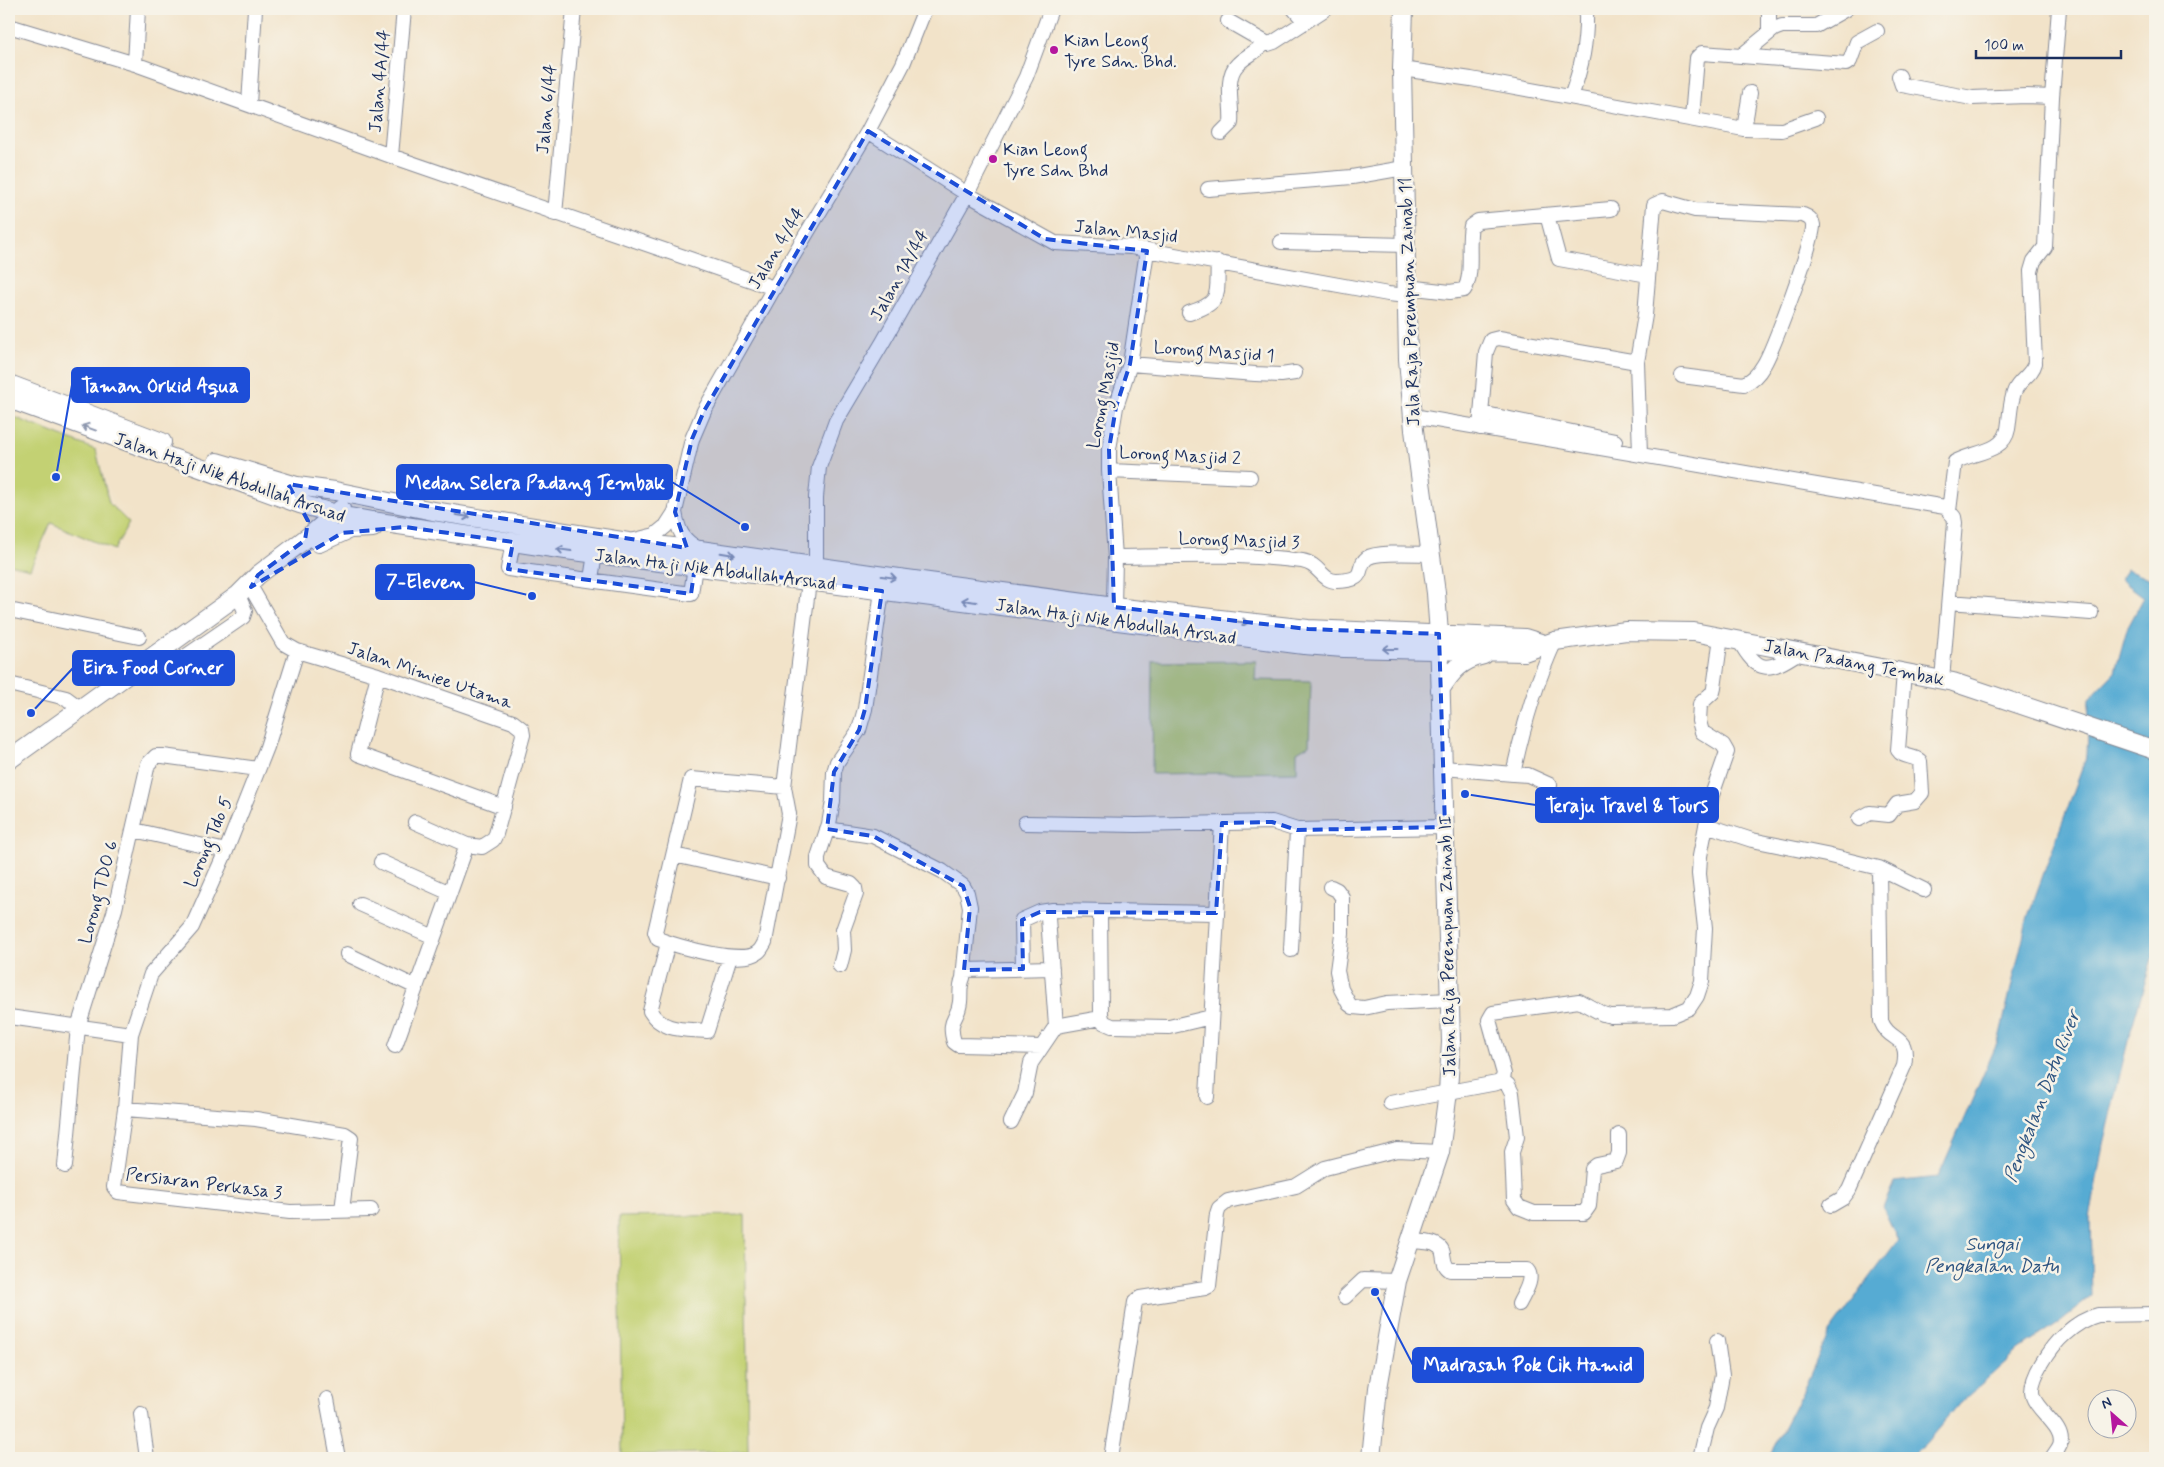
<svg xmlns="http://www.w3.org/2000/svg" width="2164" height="1467" font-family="Mynerve,sans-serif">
	<rect width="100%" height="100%" fill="#f7f3e8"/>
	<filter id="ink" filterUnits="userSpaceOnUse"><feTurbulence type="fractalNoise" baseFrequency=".02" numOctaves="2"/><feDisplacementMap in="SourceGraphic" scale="10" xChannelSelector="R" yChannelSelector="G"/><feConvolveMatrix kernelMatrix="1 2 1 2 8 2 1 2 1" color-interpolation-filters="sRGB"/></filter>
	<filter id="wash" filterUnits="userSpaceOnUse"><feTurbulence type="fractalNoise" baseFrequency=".0096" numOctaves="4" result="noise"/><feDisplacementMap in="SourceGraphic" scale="20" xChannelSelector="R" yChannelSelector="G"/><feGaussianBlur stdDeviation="1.12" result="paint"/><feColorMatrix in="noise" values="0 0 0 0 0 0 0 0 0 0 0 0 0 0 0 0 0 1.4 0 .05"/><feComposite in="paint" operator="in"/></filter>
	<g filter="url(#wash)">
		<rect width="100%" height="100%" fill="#f2e3c9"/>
		<path fill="#c3d173" stroke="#6f8068" d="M 9,415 L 96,450 L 109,503 L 129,523 L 114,550 L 51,523 L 30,569 L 9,564 Z
			M 1256,661 L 1255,680 L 1311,681 L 1309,745 L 1297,752 L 1297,772 L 1152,774 L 1153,662 Z
			M 745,1215 L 748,1452 L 622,1455 L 619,1217 Z"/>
		<path fill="#56abd3" stroke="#386d98" d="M 2127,569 L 2155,581 L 2155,948 L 2129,1037 L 2103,1144 L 2090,1218 L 2092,1296 L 2057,1324 L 2020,1349 L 1959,1404 L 1925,1444 L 1909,1458 L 1768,1458 L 1802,1393 L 1828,1334 L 1898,1240 L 1883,1208 L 1894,1182 L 1938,1177 L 1999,1039 L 2028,916 L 2087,755 L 2089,699 L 2115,672 L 2127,629 L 2144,597 L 2120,579 Z"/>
	</g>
	<g filter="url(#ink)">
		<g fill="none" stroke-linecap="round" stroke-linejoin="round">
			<defs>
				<path id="minor" d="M 1294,9 L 1305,22
					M 1228,21 L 1268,44 L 1274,42 L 1325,9
					M 9,26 L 135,64 L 391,156 L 774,288
					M 1769,32 L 1769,9
					M 1741,56 L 1774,29 L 1782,26 L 1816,26 L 1846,9
					M 135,64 L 138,9
					M 1402,69 L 1471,79 L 1744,129 L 1782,130 L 1816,118
					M 1899,76 L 1902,85 L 1972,98 L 2026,96 L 2052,97
					M 1571,97 C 1582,66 1587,43 1586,9
					M 249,104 L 255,9
					M 1692,118 L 1697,58 L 1702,53 L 1846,64 L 1850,61 L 1857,42 L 1877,31
					M 1744,129 L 1750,93
					M 868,131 L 967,194 L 1055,243 L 1131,247 L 1388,294 L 1407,296
					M 1221,133 L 1231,123 C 1233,106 1224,78 1237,65 C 1245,56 1257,52 1265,43
					M 391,156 L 404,9
					M 1208,189 L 1352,177 L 1404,168
					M 555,214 L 574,9
					M 1547,215 L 1559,259 L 1648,275
					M 1281,242 L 1406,245
					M 1407,287 L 1450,292 L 1464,290 C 1474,276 1467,244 1471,226 L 1478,221 L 1611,209
					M 1189,313 C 1224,302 1216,294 1218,262
					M 1130,364 L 1255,374 L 1281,375 L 1295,373
					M 1481,413 L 1615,441
					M 1413,416 L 1945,507 L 1954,517 L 1955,523 L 1942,680
					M 1480,428 L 1486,352 L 1491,340 L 1499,338 L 1637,362
					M 1640,454 L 1637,362 L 1645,315 L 1654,205 L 1663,201 L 1695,210 L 1803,215 C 1808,217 1812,219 1813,225 C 1815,237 1772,353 1763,366 C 1758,375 1753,380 1744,384 L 1682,376
					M 1109,471 L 1250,477
					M 1949,511 L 1955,462 C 1972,452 2004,453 2008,429 C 2010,417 2010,401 2015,390 C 2020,379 2032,375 2035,363 L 2031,271 L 2034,261 L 2045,247 L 2052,97 L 2059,9
					M 675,512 C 678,530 682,540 699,549
					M 635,540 L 655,535 L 666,526 L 675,512 L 692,439 L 704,411 L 774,288 L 868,131 L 903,64 L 925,9
					M 513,542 L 508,569 L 691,594 L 695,566
					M 1115,557 C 1177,556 1241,553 1302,561 C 1320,564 1321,581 1337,581 C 1370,580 1354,568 1367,558 C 1377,551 1417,554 1431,554
					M 816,567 L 816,497 L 819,467 L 836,421 L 883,342 L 967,194 L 1026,77 L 1051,9
					M 591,579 L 595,554
					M 249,584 L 283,643 L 297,651 L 378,675 L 513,722 L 522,729 L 523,735 L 496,834 L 493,840 L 482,847 L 467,845 L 415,822
					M 1949,602 L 2091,613
					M 1114,607 L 1115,557 L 1109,471 L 1109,449 L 1116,407 L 1130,364 L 1147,251
					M 9,610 L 139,637
					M 1739,640 C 1758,675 1769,672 1799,652
					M 161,650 L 170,667 L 243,617 L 245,611 L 238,595
					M 297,651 L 267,747 L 226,851 L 192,927 L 151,974 L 131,1034 L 125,1109 L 114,1187 L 118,1192 L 290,1212 L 371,1210
					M 378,675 L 358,754 L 504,807
					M 9,684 L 66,698 L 81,709
					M 1444,768 L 1513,774 C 1523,727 1535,684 1555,641
					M 1513,774 L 1528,775 L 1550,785
					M 784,787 L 691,779 L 655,932 L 658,939 C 677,946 743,966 758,952 C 761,950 763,945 765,942 L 789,814 L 784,787 L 809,581
					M 1859,819 L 1870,813 L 1889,815 L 1897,804 L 1915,801 L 1922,793 L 1920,761 C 1913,755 1903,758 1898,750 L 1904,672
					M 1025,823 L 1136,825 L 1272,822 L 1297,830 L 1445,827
					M 1706,825 L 1752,840 L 1826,855 L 1879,868 L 1924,890
					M 827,829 L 873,836 L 942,871 L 963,886 L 967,893 L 970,907 L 963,978 C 959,987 961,993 960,1002 C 958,1021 947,1018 954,1042 L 958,1045 L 1042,1047
					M 134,830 L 226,851
					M 674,855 L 778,878
					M 381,862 L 450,893
					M 1331,887 L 1337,890 L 1342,897 L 1342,934 L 1337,971 L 1341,989 L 1349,1004 L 1353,1007 L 1364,1008 L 1387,1003 L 1450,1000
					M 360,904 L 434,937
					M 1100,912 L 1101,1014 L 1103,1022 L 1112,1026 L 1169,1027 L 1211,1017
					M 668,943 L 650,1011 C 662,1032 685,1029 707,1031 L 730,957
					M 1291,950 L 1297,830
					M 347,954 L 416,987
					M 840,966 L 844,950 L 843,930 L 856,894 L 855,888 L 851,884 L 826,877 L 818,866 L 818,857 L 829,824 L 833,801 L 834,772 L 837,762 L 859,730 L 865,709 L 882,591
					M 1023,969 L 1022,920 L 1040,912 L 1053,910
					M 964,970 L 1052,968
					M 9,1017 L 131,1034
					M 1056,1026 L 1048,918 L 1048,914 L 1053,910 L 1216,913
					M 395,1046 L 467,845
					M 1502,1080 L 1508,1085 L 1512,1093 L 1517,1137 L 1512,1152 L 1514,1200 L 1519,1207 L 1534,1213 L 1584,1213 L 1589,1206 L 1592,1169 L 1597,1165 L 1616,1161 L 1619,1153 L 1619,1135
					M 1207,1097 L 1222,823
					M 1390,1103 L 1497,1083 L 1502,1080 L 1504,1074 L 1489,1020 L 1493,1013 L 1579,1001 L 1603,1014 L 1611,1016 L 1672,1015 L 1689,1008 L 1697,996 L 1702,981 L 1705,928 L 1699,874 L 1700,856 L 1712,795 L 1727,752 L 1723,745 L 1702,732 L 1699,721 L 1700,704 L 1713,692 L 1714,688 L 1721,637
					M 125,1109 L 256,1119 L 345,1134 L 351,1138 L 342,1210
					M 1011,1122 L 1025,1093 L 1031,1063 L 1056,1026 L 1101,1018
					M 65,1166 L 78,1027 L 115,909 L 148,764 L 156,756 L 163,756 L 258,769
					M 1831,1205 L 1843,1198 L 1849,1190 L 1904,1066 C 1910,1033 1890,1044 1881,1021 L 1879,868
					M 1411,1241 C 1418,1242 1432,1241 1438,1246 C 1447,1251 1440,1264 1450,1270 L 1527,1270 C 1535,1279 1523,1295 1519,1304
					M 1345,1297 L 1363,1280 L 1397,1281
					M 327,1399 L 338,1458
					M 141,1414 L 147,1458
					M 1111,1458 L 1135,1302 L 1140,1298 L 1205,1288 L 1209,1286 L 1217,1214 L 1219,1208 L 1228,1201 L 1296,1186 L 1325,1168 L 1397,1150 L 1440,1152
					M 1700,1458 L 1707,1428 L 1716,1408 L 1722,1375 L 1717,1341
					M 2052,1458 C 2054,1454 2058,1450 2060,1445 C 2066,1428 2038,1412 2033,1397 C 2027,1380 2052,1345 2065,1334 C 2074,1326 2086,1318 2098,1315 L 2155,1314"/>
				<path id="major" d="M 9,384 L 162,442
					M 9,399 L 300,504 L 344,516 L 372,521 L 566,550 L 1304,645 L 1344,648 L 1524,652 L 1555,641 L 1626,631 L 1694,632 L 1953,682 L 2155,750
					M 217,462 L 297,486 L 335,491 L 433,511 L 628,542 L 700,550 L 877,575 L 1114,607 L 1308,629 L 1525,638 L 1544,644
					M 319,543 L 350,529 L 373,528
					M 1440,690 C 1452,671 1461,660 1484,655
					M 9,760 L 238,595 L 258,575 L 313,533 L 341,509
					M 1371,1458 L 1378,1388 L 1397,1281 L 1440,1152 L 1448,1092 L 1451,1042 L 1439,634 L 1436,593 L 1414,430 L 1408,359 L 1402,69 L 1404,9"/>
			</defs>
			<use href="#minor" stroke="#868994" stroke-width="16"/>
			<use href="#major" stroke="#868994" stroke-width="20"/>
			<use href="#minor" stroke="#fff" stroke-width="14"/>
			<use href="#major" stroke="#fff" stroke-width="18"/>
		</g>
		<defs><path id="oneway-shaft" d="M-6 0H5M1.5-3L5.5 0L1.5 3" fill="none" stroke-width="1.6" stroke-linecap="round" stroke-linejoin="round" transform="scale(1.25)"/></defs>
		<g stroke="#8d97ae">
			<use href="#oneway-shaft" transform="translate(89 428) rotate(-160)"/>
			<use href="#oneway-shaft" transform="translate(463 516) rotate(9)"/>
			<use href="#oneway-shaft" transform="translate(564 550) rotate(-172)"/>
			<use href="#oneway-shaft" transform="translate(728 554) rotate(9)"/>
			<use href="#oneway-shaft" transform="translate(889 577) rotate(8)"/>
			<use href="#oneway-shaft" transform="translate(969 601) rotate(-172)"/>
			<use href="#oneway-shaft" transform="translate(1241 622) rotate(7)"/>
			<use href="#oneway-shaft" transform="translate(1390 649) rotate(-180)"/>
		</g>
	</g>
	<path fill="#1d4ed8" fill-opacity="0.2" stroke="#1d4ed8" stroke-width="4" stroke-dasharray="10 6" stroke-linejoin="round" d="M 868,131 L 1045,239 L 1147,251 L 1130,364 L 1116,407 L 1109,449 L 1114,607 L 1308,629 L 1439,634 L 1445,827 L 1297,830 L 1272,822 L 1222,823 L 1216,913 L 1040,912 L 1022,920 L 1023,969 L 964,970 L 970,907 L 963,886 L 873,836 L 827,829 L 834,772 L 859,730 L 865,709 L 882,591 L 695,566 L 691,594 L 508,569 L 513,542 L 405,527 L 342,533 L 251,587 L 258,575 L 305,540 L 308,521 L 288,484 L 687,548 L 675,512 L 692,439 L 704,411 Z"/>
	<g fill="#b5179e" stroke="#f7f3e8" stroke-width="2">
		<circle cx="1054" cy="50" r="5"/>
		<circle cx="993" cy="159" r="5"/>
	</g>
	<g text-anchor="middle" stroke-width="5" stroke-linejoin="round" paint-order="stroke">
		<g font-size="18" fill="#1b2f5e" stroke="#f7f3e8" text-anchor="start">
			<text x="1064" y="46">Kian Leong<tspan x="1064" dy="21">Tyre Sdn. Bhd.</tspan></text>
			<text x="1003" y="155">Kian Leong<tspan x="1003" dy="21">Tyre Sdn Bhd</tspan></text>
		</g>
		<g font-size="18" fill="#1b2f5e" stroke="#f7f3e8">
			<text transform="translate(379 81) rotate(-85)" y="6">Jalan 4A/44</text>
			<text transform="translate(546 109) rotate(-85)" y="6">Jalan 6/44</text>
			<text transform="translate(1126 231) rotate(6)" y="6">Jalan Masjid</text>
			<text transform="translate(776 248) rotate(-59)" y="6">Jalan 4/44</text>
			<text transform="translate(899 275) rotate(-61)" y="6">Jalan 1A/44</text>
			<text transform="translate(1409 302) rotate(-92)" y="6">Jala Raja Perempuan Zainab 11</text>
			<text transform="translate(1214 351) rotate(4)" y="6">Lorong Masjid 1</text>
			<text transform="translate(1103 395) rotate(-79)" y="6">Lorong Masjid</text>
			<text transform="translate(1180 455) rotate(3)" y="6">Lorong Masjid 2</text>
			<text transform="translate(230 477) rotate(19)" y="6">Jalan Haji Nik Abdullah Arshad</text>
			<text transform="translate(1239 540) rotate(2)" y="6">Lorong Masjid 3</text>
			<text transform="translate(715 569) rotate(7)" y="6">Jalan Haji Nik Abdullah Arshad</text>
			<text transform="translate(1116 621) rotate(8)" y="6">Jalan Haji Nik Abdullah Arshad</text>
			<text transform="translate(1854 662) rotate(11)" y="6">Jalan Padang Tembak</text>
			<text transform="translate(430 675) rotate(19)" y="6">Jalan Mimiee Utama</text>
			<text transform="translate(208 842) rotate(-67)" y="6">Lorong Tdo 5</text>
			<text transform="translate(98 892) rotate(-75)" y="6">Lorong TDO 6</text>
			<text transform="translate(1447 946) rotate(-91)" y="6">Jalan Raja Perempuan Zainab II</text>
			<text transform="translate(204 1183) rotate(7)" y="6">Persiaran Perkasa 3</text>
		</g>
		<g font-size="19" font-style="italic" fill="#2d5481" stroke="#f7f3e8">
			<text transform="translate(2041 1096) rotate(-69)" y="7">Pengkalan Datu River</text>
			<text x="1992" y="1250">Sungai<tspan x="1992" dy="22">Pengkalan Datu</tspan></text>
		</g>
	</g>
	<path fill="none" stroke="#1d4ed8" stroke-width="2" d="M56 477L72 385M745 527L672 482M532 596L474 582M31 713L73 668M1465 794L1536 805M1375 1292L1413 1365"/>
	<g fill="#1d4ed8" stroke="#f7f3e8" stroke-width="2">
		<circle cx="56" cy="477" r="5"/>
		<circle cx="745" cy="527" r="5"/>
		<circle cx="532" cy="596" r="5"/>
		<circle cx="31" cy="713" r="5"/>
		<circle cx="1465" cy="794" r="5"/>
		<circle cx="1375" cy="1292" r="5"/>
	</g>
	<g fill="#1d4ed8" stroke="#1d4ed8" stroke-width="2">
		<rect x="72" y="368" width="177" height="34" rx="5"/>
		<rect x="397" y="465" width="275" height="34" rx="5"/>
		<rect x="376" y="565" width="98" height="34" rx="5"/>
		<rect x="73" y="651" width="161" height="34" rx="5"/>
		<rect x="1536" y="788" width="182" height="34" rx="5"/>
		<rect x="1413" y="1348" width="230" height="34" rx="5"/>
	</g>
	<g font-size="19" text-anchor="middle" font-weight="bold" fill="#fff">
		<text x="160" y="392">Taman Orkid Aqua</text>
		<text x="535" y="489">Medan Selera Padang Tembak</text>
		<text x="425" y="588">7-Eleven</text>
		<text x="153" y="674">Eira Food Corner</text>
		<text x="1627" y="812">Teraju Travel &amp; Tours</text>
		<text x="1528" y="1371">Madrasah Pok Cik Hamid</text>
	</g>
	<rect width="2164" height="1467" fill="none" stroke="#f7f3e8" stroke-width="30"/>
	<g transform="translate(2112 1414) rotate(333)"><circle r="24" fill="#f7f3e8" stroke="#9fa5b1"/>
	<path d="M0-4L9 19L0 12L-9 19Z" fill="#b5179e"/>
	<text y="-8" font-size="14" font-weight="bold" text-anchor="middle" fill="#1b2f5e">N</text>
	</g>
	<path d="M1976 50v8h145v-8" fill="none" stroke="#1b2f5e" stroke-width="2.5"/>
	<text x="1984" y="50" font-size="15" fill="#1b2f5e" stroke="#f7f3e8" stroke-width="4" paint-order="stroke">100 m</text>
</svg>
